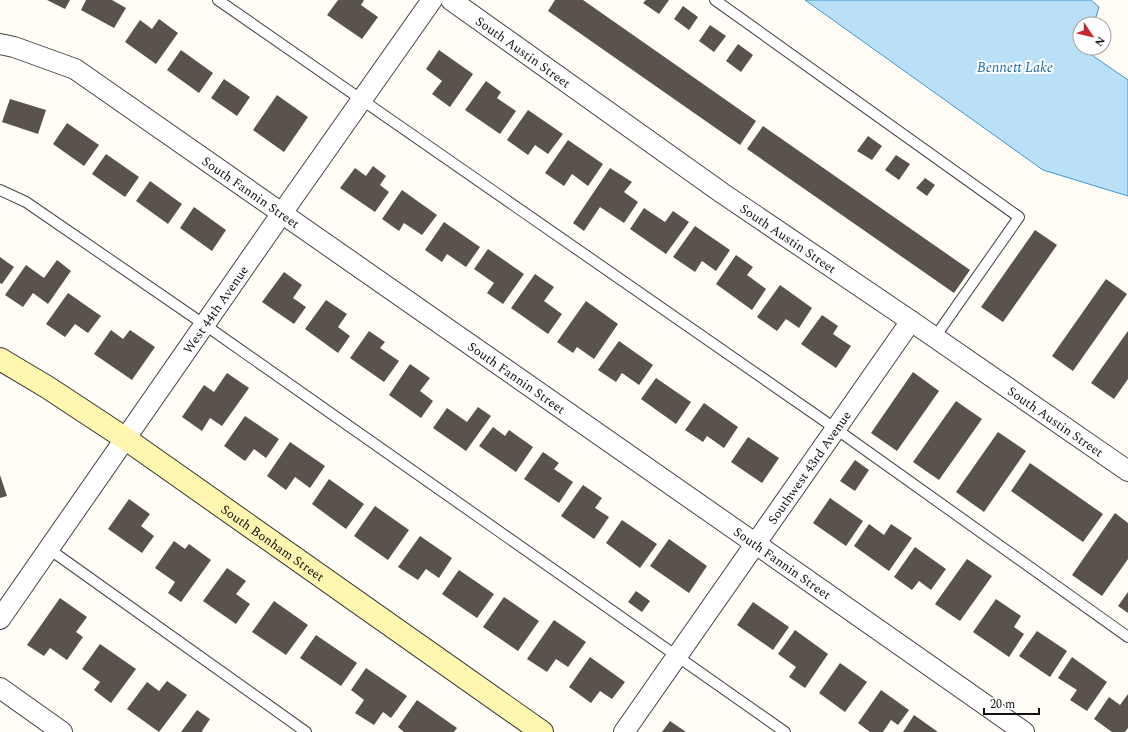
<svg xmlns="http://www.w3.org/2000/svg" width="1128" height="732" font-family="Spectral,serif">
	<rect width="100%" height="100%" fill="#fffdf5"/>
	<path fill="#b9e0f7" stroke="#3f96cf" d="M 805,0 L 1091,0 L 1099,7 L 1094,24 L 1080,24 L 1080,48 L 1086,48 L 1086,51 L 1128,80 L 1128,196 L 1043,170 Z"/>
	<path fill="#5a524d" d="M 47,0 L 70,0 L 65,9 Z
		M 86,0 L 112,0 L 126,8 L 114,28 L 81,10 Z
		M 338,0 L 364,0 L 361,5 L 378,17 L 362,39 L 327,15 Z
		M 555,0 L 583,0 L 756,121 L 740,145 L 548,11 Z
		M 646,0 L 669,0 L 659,14 L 643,3 Z
		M 683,6 L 698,17 L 689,30 L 674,19 Z
		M 159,19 L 178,33 L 156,64 L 125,42 L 140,20 L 152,29 Z
		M 710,25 L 726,36 L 714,52 L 699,41 Z
		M 738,44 L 753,55 L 741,72 L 726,61 Z
		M 181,50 L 213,73 L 199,93 L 167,70 Z
		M 439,50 L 473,74 L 450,107 L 432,94 L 442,81 L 426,69 Z
		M 224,79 L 250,97 L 237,116 L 211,98 Z
		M 486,81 L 501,92 L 497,98 L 516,111 L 500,134 L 465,110 Z
		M 277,95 L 308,117 L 284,152 L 253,130 Z
		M 10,99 L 46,110 L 38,134 L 2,122 Z
		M 528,110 L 563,134 L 548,154 L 535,145 L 528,155 L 507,140 Z
		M 67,123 L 99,145 L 84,166 L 53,144 Z
		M 763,126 L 970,270 L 954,293 L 747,149 Z
		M 868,136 L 882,146 L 872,160 L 857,151 Z
		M 568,140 L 603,164 L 588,186 L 572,174 L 564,186 L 545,173 Z
		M 106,154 L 139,177 L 125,197 L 92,174 Z
		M 896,155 L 910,164 L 899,180 L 885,170 Z
		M 373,166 L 386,176 L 380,185 L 389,192 L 375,212 L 340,188 L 355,168 L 366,176 Z
		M 610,168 L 632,182 L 624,192 L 638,202 L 624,223 L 600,207 L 584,231 L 573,223 Z
		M 925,178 L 935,185 L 927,196 L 916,188 Z
		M 150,181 L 182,204 L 168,224 L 136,201 Z
		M 402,190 L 437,215 L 422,235 L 404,223 L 399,231 L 382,219 Z
		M 194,207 L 226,230 L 212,251 L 180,228 Z
		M 644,208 L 665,222 L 673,211 L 689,222 L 666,254 L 630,229 Z
		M 444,222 L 480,247 L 466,267 L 447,254 L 442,262 L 425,250 Z
		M 695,226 L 730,250 L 716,271 L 702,261 L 695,272 L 673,257 Z
		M 1035,230 L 1057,245 L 1003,322 L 981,307 Z
		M 488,249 L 524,274 L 503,304 L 487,293 L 494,283 L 474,269 Z
		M 736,255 L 753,267 L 747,275 L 766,289 L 752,310 L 716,284 Z
		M 0,257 L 14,267 L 2,284 L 0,283 Z
		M 57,260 L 71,271 L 48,304 L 33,293 L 23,307 L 5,295 L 26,265 L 44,278 Z
		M 284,272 L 302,285 L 293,298 L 306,307 L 294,324 L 262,302 Z
		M 535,274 L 554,287 L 544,301 L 562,314 L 548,334 L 511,308 Z
		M 1106,279 L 1127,294 L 1073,371 L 1052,356 Z
		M 780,285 L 812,308 L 799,328 L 786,319 L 777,331 L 757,317 Z
		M 68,293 L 101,316 L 88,333 L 75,324 L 65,337 L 46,324 Z
		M 326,300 L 347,314 L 338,327 L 350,336 L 338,353 L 305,329 Z
		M 586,301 L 618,324 L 594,359 L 577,347 L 573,353 L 557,342 Z
		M 822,315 L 838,326 L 833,334 L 851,346 L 836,368 L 801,344 Z
		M 111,330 L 123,339 L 130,330 L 155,347 L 132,380 L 94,354 Z
		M 369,331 L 385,342 L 380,348 L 399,361 L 384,382 L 350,358 Z
		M 1128,331 L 1128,379 L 1114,399 L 1091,383 Z
		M 619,341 L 653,365 L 639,385 L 622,373 L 616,382 L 598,370 Z
		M 410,364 L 430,378 L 420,391 L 433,401 L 421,418 L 389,395 Z
		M 913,372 L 939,391 L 897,451 L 871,433 Z
		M 227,373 L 249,388 L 222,426 L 210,418 L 202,431 L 182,417 L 204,385 L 214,392 Z
		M 656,378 L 691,402 L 676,424 L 641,399 Z
		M 956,401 L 982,419 L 939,480 L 913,462 Z
		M 704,403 L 738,427 L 724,448 L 707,436 L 703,442 L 685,430 Z
		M 478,407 L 491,416 L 466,451 L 433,428 L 447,408 L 467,422 Z
		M 245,416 L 279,439 L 266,458 L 254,449 L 245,461 L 224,446 Z
		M 493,427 L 505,436 L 509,430 L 533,447 L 516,472 L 479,446 Z
		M 998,432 L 1026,451 L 984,512 L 956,492 Z
		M 748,437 L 779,458 L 762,483 L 731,462 Z
		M 290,442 L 325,466 L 310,488 L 295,477 L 286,490 L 267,476 Z
		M 543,452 L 559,463 L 554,469 L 573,482 L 559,503 L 524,479 Z
		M 855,460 L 869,470 L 855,491 L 840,481 Z
		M 1030,463 L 1103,514 L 1083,542 L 1011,491 Z
		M 0,475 L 7,496 L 0,498 Z
		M 329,479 L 364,504 L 346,529 L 312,504 Z
		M 583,485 L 602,498 L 595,508 L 609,517 L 594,539 L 561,516 Z
		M 830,498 L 863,521 L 846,546 L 813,523 Z
		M 129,499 L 150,514 L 141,526 L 154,536 L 142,553 L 108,529 Z
		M 375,506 L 409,530 L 388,560 L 354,536 Z
		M 1115,513 L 1128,523 L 1128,559 L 1102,596 L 1072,575 Z
		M 622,520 L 657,544 L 640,568 L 606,543 Z
		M 869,524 L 884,535 L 891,524 L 912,538 L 889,571 L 854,546 Z
		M 420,536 L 452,558 L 439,578 L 426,569 L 418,580 L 398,567 Z
		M 669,539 L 707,566 L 689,593 L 650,566 Z
		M 174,541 L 185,549 L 189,544 L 211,560 L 181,602 L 168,593 L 175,582 L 155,568 Z
		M 915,547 L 946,569 L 931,590 L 919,581 L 912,590 L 894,577 Z
		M 967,559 L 992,576 L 960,621 L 935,604 Z
		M 227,568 L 246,581 L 236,594 L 250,604 L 236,624 L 203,601 Z
		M 459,570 L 494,594 L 477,618 L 442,594 Z
		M 636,591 L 650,601 L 642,612 L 628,602 Z
		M 1128,592 L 1128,613 L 1118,606 Z
		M 504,597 L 539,621 L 518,651 L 483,627 Z
		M 60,598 L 87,617 L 76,632 L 83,637 L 67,660 L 50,648 L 44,656 L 27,645 Z
		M 996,599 L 1021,616 L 1014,627 L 1024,634 L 1009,657 L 973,632 Z
		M 274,601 L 308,625 L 286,655 L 252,632 Z
		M 753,602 L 789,627 L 773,650 L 737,625 Z
		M 554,620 L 586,642 L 568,667 L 556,659 L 547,672 L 527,659 Z
		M 795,630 L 828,654 L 805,688 L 789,677 L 796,667 L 778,654 Z
		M 1037,631 L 1067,651 L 1050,677 L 1019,656 Z
		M 316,635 L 357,663 L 341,686 L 300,658 Z
		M 100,644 L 136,669 L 111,703 L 94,690 L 100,682 L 82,669 Z
		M 590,657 L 625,682 L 612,699 L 600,691 L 591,703 L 569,687 Z
		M 1072,657 L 1107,682 L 1087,711 L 1070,700 L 1077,690 L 1058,678 Z
		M 840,663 L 867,682 L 845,712 L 819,693 Z
		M 366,668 L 407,696 L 391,718 L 383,712 L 374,725 L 355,713 L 364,700 L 351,690 Z
		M 167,681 L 187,695 L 159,732 L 127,709 L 147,682 L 159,691 Z
		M 881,690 L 909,710 L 898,725 L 891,720 L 883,732 L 870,732 L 858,723 Z
		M 1128,694 L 1128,728 L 1125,732 L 1112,732 L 1094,719 L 1109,697 L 1120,705 Z
		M 417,700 L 457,728 L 454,732 L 404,732 L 398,727 Z
		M 197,710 L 210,719 L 202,731 L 203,732 L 181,732 Z
		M 914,715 L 938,732 L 903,732 Z
		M 670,721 L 686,732 L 662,732 Z"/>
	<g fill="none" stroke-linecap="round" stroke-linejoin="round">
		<defs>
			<path id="lane" d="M 218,0 L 836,429 L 1128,637
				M 715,0 L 1019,217 L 935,337
				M 0,190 L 26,202 L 205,325 L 785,732
				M 49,549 L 306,732"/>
			<g id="street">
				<path id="s1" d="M 451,0 L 722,193 L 911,321 L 1128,471"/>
				<path id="s2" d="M 0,44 L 14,47 L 75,69 L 756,544 L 1024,732"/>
				<path id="s3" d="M 0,619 L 282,213 L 432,0"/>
				<path d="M 0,688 L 62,732"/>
				<path id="s4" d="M 624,732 L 911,321"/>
			</g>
			<g id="secondary">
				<path id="s5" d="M 0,359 L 47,387 L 126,439 L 542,732"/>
			</g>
		</defs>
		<use href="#lane" stroke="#444" stroke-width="12"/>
		<use href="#street" stroke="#444" stroke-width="22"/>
		<use href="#secondary" stroke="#333" stroke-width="24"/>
		<use href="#lane" stroke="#fff" stroke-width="10"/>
		<use href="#street" stroke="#fff" stroke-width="20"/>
		<use href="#secondary" stroke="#fff6b0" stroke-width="22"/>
	</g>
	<g text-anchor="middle" stroke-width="4" stroke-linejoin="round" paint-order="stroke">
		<g font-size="13" fill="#111" stroke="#fff">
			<text dy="5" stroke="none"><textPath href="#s1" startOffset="89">South Austin Street</textPath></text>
			<text dy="5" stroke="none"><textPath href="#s2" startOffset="294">South Fannin Street</textPath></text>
			<text dy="5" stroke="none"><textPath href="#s1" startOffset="413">South Austin Street</textPath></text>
			<text dy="5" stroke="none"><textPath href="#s3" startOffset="377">West 44th Avenue</textPath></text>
			<text dy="5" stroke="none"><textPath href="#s2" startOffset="618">South Fannin Street</textPath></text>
			<text dy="5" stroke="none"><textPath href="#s1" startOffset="737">South Austin Street</textPath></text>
			<text dy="5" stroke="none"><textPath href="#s4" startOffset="323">Southwest 43rd Avenue</textPath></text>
			<text dy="5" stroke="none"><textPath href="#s5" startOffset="329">South Bonham Street</textPath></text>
			<text dy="5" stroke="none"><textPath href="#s2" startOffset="942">South Fannin Street</textPath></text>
		</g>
		<g font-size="14" font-style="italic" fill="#1768a6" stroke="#fff">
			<text x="1015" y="72">Bennett Lake</text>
		</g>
	</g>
	<g transform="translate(1092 36) rotate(125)"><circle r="19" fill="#ffffff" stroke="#a0a0a0"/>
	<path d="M0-3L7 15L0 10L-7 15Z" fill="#c4262e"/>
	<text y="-6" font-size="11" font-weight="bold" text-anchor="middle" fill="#111111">N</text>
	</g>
	<path d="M984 708v6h55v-6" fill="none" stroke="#111111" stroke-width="2"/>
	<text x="990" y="708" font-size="12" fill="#111111" stroke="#ffffff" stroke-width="3" paint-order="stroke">20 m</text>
</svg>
